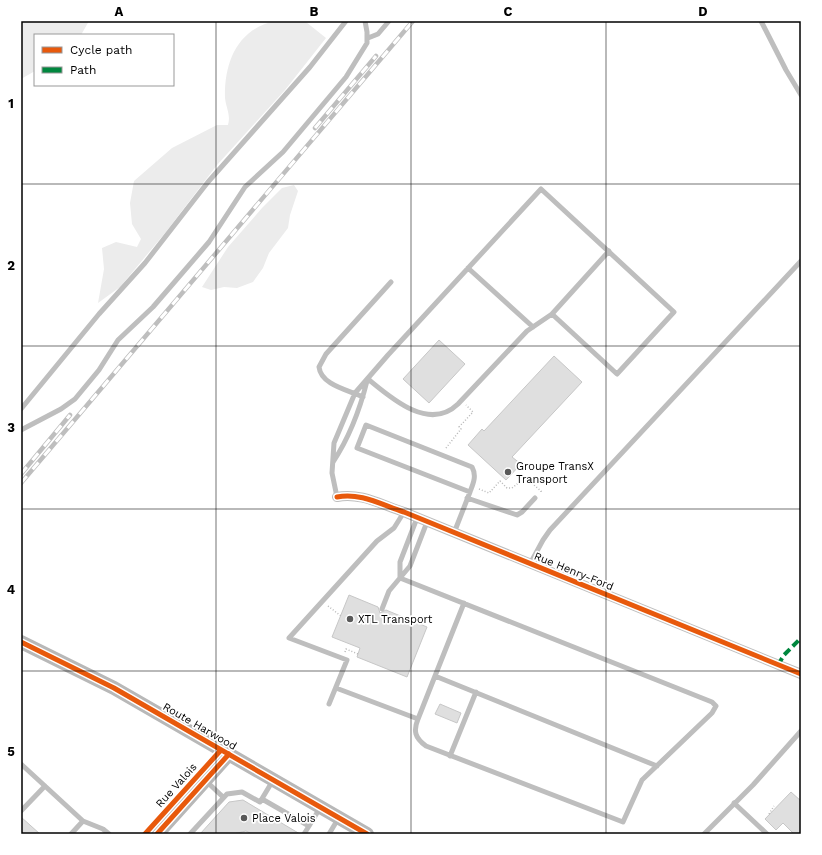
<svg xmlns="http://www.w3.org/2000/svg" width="822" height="855" font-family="'Work Sans',sans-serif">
	<rect width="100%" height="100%" fill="#fff"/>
	<path fill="#ececec" d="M 21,21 L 89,21 L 81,35 L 35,35 L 35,71 L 21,79 Z
		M 275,21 L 306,22 L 326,38 L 285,90 L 217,165 L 165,233 L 120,287 L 98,303 L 104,269 L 102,248 L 116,242 L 137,247 L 141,239 L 132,224 L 130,203 L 134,181 L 172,148 L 217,125 L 228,125 C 231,115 226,108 225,98 C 224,63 237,29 275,21 Z
		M 294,185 L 298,191 L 290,215 L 288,228 L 269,253 L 263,268 L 253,282 L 237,288 L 224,287 L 211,290 L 202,287 L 228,247 L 262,208 L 282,188 Z"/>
	<path fill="#dfdfdf" stroke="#c7c7c7" d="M 439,340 L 465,364 L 429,403 L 403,379 Z
		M 554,356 L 582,382 L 512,457 L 521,464 L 506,480 L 468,445 L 482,429 L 484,431 Z
		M 349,595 L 378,607 L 380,613 L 386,610 L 427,627 L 407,677 L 357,657 L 360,648 L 332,637 Z
		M 440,704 L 461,713 L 457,723 L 435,714 Z
		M 791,792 L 801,801 L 801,834 L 794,834 L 783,823 L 776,830 L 765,819 Z
		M 243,800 L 258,809 L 300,834 L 252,834 L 246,831 L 233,834 L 200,834 L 229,802 Z
		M 21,817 L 40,834 L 21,834 Z"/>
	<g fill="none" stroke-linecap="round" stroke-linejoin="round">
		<path stroke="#b9b9b9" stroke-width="1.5" stroke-dasharray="1 2" stroke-linecap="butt" d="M 446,448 L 461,429 L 459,427 L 473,412 L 466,405
			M 479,489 L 489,493 L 500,481 L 507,488 L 512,488 L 521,481 L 527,479 L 541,491 L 541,493
			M 328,606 L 341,616
			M 345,652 L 346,649 L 358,654
			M 769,814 L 774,806"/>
		<path stroke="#bebebe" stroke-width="5" d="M 761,21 L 786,70 L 801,95
			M 368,38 L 378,34 L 389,21
			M 468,268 L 533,327
			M 368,379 C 391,398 429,432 458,404 L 527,331 L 552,314
			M 363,397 C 348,390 321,385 319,367 L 326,354 L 391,282
			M 21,409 L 99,314 L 145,263 L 208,182 L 310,67 L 346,21
			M 21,430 L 61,409 L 75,399 L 99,370 L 118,340 L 153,307 L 209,242 L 245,187 L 283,152 L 346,77 L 367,43 L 367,32 L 365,21
			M 333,462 C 349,438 360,409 367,381
			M 337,497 L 332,473 L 334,443 L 355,393 L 388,355 L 541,189 L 674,312 L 617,374 L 552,314 L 609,251
			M 467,498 L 517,515 L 522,512 L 535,498
			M 454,533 L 470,492 C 473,484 477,476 472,467 L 366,425 L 357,448 L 470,492
			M 530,564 L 543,540 L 550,530 L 801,261
			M 400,578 L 712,702 L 716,706 L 712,713 L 642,780 L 623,822 L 426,746 C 415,738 413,731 418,719
			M 400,578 L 400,562 L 417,518
			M 464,603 L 435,676 L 657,766
			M 382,609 L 389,591 L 410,566 L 427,522
			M 336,688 L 418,719 L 435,676
			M 329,704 L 347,660 L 289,638 L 377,541 L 394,528 L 404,512
			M 450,756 L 476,692
			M 21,764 L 83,821 L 103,829 L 109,834
			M 206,781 L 223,797
			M 262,799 L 309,826 L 320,808
			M 734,803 L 767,834
			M 21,811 L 45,786
			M 71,834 L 83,821
			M 190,834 L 227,794 L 242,792 L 260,802 L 272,782
			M 304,834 L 309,826
			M 329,834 L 338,819
			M 704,834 L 753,785 L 801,731"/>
		<path stroke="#bebebe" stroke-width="10" d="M 337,497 C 360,492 382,505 404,512 L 801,674"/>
		<path stroke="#b8b8b8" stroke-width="14" d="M 21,642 L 114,688 L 367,834
			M 157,834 L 229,754"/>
		<defs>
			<path id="rail" d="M 315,128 L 376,56
				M 21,474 L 70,415
				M 21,483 L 413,21"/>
		</defs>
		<use href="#rail" stroke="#bebebe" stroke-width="4.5"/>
		<use href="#rail" stroke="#fff" stroke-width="3" stroke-dasharray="9" stroke-linecap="butt"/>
		<path stroke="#00873e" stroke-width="4" stroke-dasharray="8 4" stroke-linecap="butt" d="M 778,665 L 784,655 L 801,638"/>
		<defs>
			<path id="cycleway" d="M 337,497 C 360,492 382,505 404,512 L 801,674
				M 21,642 L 114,688 L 367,834
				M 145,834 L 221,750
				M 157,834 L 229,754"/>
		</defs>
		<use href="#cycleway" stroke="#fff" stroke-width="8"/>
		<use href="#cycleway" stroke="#e8590c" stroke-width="5"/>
	</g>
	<path fill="none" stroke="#000" stroke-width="1" stroke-opacity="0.55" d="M 216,21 L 216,834M 411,21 L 411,834M 606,21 L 606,834M 21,184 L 801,184M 21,346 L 801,346M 21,509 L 801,509M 21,671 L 801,671"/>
	<g fill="#595959" stroke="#fff" stroke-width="1.5">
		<circle cx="508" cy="472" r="4"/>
		<circle cx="350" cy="619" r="4"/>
		<circle cx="244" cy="818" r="4"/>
	</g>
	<g text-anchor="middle" stroke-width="3.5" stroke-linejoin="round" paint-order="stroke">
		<g font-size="11" fill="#000" stroke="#fff" text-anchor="start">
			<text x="516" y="470">Groupe TransX<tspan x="516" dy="13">Transport</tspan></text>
			<text x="358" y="623">XTL Transport</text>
			<text x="252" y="822">Place Valois</text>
		</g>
		<g font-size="11" fill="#000" stroke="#fff">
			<text transform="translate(574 571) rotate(22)" y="4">Rue Henry-Ford</text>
			<text transform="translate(200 726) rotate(30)" y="4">Route Harwood</text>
			<text transform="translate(176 785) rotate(-48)" y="4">Rue Valois</text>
		</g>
	</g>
	<rect width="822" height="855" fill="none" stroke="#ffffff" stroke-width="44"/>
	<rect x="34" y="34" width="140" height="52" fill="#ffffff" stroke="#999999"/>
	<rect x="42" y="47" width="20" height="6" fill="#e8590c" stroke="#999999"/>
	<text x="70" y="54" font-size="12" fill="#000000">Cycle path</text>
	<rect x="42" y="67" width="20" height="6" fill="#00873e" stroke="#999999"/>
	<text x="70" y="74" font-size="12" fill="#000000">Path</text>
	<rect x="22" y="22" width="778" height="811" fill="none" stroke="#000" stroke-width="1.5"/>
	<g font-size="13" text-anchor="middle" font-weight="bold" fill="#000">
		<text x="119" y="16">A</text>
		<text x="314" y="16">B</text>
		<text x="508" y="16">C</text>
		<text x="703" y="16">D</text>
		<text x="11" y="108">1</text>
		<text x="11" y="270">2</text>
		<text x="11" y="432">3</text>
		<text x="11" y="594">4</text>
		<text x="11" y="756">5</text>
	</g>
</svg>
